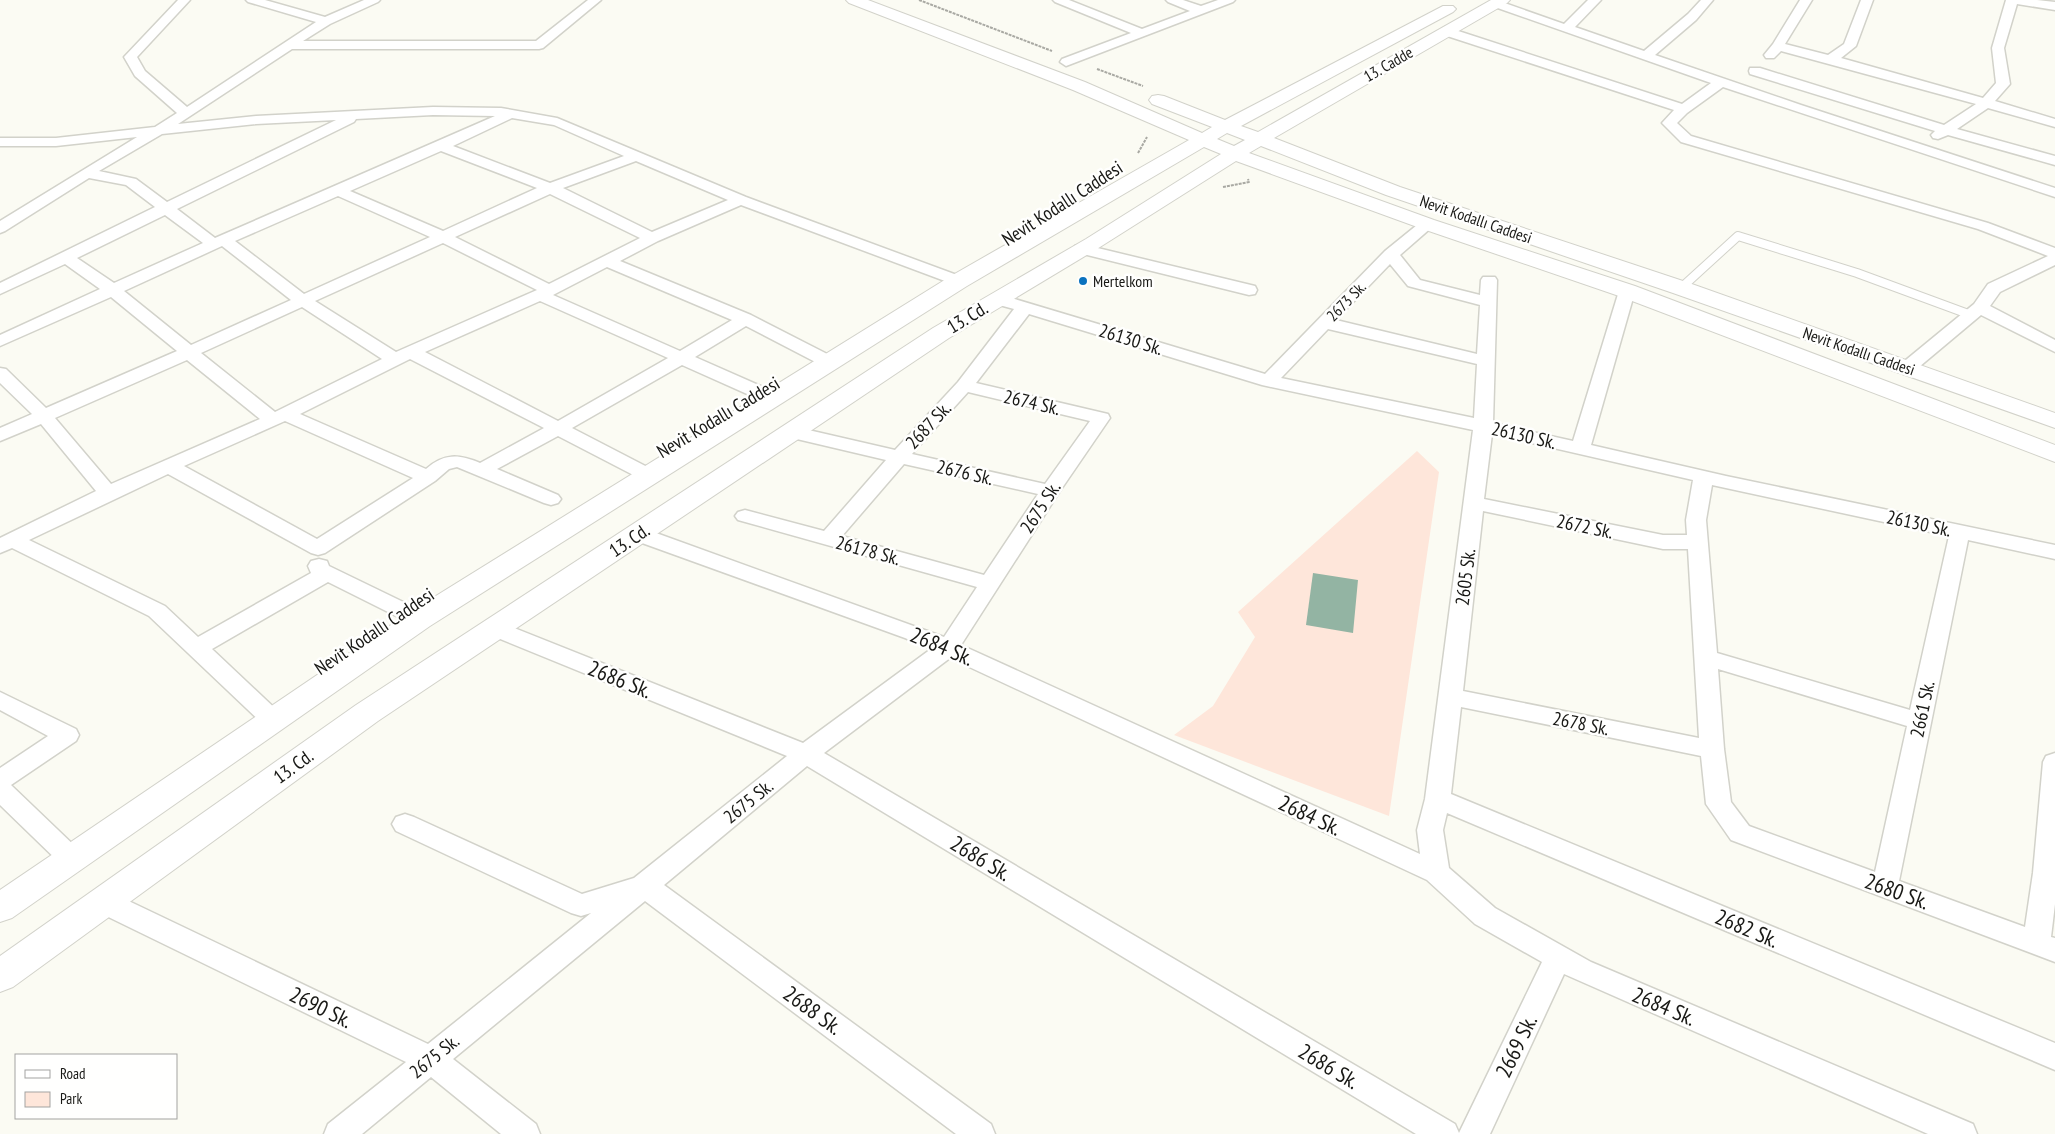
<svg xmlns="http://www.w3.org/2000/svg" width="2055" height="1134" font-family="'PT Sans Narrow',sans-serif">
	<rect width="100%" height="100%" fill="#fbfbf3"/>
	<path fill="#fee6da" d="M 1417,451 L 1439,472 L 1389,816 L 1174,735 L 1213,706 L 1255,637 L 1238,612 Z"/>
	<path fill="#93b4a3" d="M 1313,573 L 1358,580 L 1353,633 L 1306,625 Z"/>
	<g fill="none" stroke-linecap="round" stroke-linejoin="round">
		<defs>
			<path id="service" d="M 1681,288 L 1738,236 L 1857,273 L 1971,315"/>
			<path id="minor" d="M 178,0 L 190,0 L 137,57 L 145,71 L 187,107 L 316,22 L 248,2 L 246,0 L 265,0 L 325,17 L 364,0 L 380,0 L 378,2 L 330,24 L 303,41 L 536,41 L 588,0 L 601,0 L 543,48 L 539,49 L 292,49 L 178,124 L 256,116 L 433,107 L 501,108 L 557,118 L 746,197 L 965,278 L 967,281 L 965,284 L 953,284 L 741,205 L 658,241 L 620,261 L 751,315 L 835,358 L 838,362 L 835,366 L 829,367 L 823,366 L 746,326 L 695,357 L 779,394 L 781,398 L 779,402 L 772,404 L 765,402 L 682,365 L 572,428 L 655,471 L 658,475 L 655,479 L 648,481 L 641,479 L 558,436 L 497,469 L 558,495 L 561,499 L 558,503 L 551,505 L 544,503 L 457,467 L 449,469 L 435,481 L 325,553 L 318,555 L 311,553 L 168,474 L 29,540 L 165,606 L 198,637 L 311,573 L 308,566 L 311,561 L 319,559 L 327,561 L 329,566 L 428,614 L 431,619 L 428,624 L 420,626 L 412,624 L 328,582 L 212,649 L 281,714 L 285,720 L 281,726 L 273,729 L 265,726 L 149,616 L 12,548 L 0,553 L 0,538 L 96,491 L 41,424 L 0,441 L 0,428 L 32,414 L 0,383 L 0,368 L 6,369 L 46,408 L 177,351 L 111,297 L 0,346 L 0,335 L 100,289 L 65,264 L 0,294 L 0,283 L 155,207 L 126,185 L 89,178 L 5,231 L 0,233 L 0,221 L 137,137 L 56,146 L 0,146 L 0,138 L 56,138 L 155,127 L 177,113 L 135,76 L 124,57 ZM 433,115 L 495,116 L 215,238 L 177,209 L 354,122 L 356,119 ZM 512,118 L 554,125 L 624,156 L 550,183 L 453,146 ZM 336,120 L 167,202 L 136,179 L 99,171 L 162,134 L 256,124 ZM 441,151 L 537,188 L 443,231 L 350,191 ZM 636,161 L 728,200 L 652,232 L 563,188 ZM 550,194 L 640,238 L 549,284 L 455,237 ZM 338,196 L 430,237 L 304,294 L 235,241 ZM 165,215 L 203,243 L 114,283 L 77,258 ZM 443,243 L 537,290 L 396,352 L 315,301 ZM 222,246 L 291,300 L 191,345 L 124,291 ZM 607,267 L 732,320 L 680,351 L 553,295 ZM 540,301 L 668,358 L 558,421 L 425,352 ZM 302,307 L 382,359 L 275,412 L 201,353 ZM 410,359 L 544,428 L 480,463 C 459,454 444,453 426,469 L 300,414 ZM 187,360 L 260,419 L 111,484 L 55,418 ZM 285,421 L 413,478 L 317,539 L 184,466 Z
				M 1053,0 L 1069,0 L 1142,29 L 1190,11 L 1168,2 L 1166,0 L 1183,0 L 1201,6 L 1218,0 L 1235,0 L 1233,2 L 1066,66 L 1060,62 L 1062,59 L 1131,33 L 1055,2 Z
				M 1496,0 L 1564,24 L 1588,0 L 1601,0 L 1575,27 L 1644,51 L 1688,14 L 1701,0 L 1713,0 L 1696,20 L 1655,55 L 1801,105 L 2055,188 L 2055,197 L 1723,87 L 1687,113 L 1677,123 L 1691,136 L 1988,223 L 2055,248 L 2055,265 L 2000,292 L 1990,306 L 2055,340 L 2055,352 L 1981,315 L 1913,372 L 1907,373 L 1901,372 L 1898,368 L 1901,364 L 1974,304 L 1988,284 L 2048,256 L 1978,229 L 1681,142 L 1662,123 L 1674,110 L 1441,34 L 1439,31 L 1445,27 L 1449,28 L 1682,104 L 1711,83 L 1492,6 L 1490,4 Z
				M 1800,0 L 1812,0 L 1785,44 L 1828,55 L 1844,44 L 1861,0 L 1873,0 L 1856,46 L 1841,58 L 1983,98 L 1996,83 L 1992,48 L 2006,0 L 2037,0 L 2055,2 L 2055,10 L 2017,4 L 2004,48 L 2010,84 L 1995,101 L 2055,119 L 2055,127 L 1988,108 L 1957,129 L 2055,156 L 2055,165 L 1948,135 L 1938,139 L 1933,138 L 1931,135 L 1935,131 L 1750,74 L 1749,71 L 1750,68 L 1760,68 L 1944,125 L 1976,104 L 1781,51 L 1774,58 L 1766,58 L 1764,55 L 1773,44 Z
				M 1427,219 L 1432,221 L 1435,224 L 1432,227 L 1400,255 L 1420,280 L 1480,295 L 1481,280 L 1483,277 L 1495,277 L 1497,280 L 1493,423 L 1573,441 L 1619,291 L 1621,287 L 1633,287 L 1635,291 L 1591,445 L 1726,476 L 2055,545 L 2055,559 L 1968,540 L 1899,881 L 2025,927 L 2033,873 L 2043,762 L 2046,756 L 2055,753 L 2055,904 L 2051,937 L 2055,938 L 2055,962 L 1731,840 L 1706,804 L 1701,756 L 1461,707 L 1451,794 L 2055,1043 L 2055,1070 L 1447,813 L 1443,830 L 1449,868 L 1495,908 L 1591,962 L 1973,1124 L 1977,1134 L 1928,1134 L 1564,974 L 1490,1134 L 1416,1134 L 807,766 L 664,885 L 991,1124 L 995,1134 L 956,1134 L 645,901 L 453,1059 L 536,1124 L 540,1134 L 501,1134 L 431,1077 L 362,1134 L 324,1134 L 328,1124 L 406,1062 L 94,910 L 91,902 L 94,894 L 104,891 L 114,894 L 428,1044 L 591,913 L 581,916 L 571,913 L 396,831 L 392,824 L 396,817 L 405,814 L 414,817 L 582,894 L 634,878 L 787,756 L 488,634 L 485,629 L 488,624 L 496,621 L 504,624 L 803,743 L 931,649 L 905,638 L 631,539 L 628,534 L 631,529 L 638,528 L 645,529 L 944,637 L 977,587 L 738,520 L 735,516 L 738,512 L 745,510 L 824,531 L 886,460 L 784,436 L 782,432 L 784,428 L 791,426 L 895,450 L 958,382 L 1014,309 L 992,303 L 990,299 L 992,295 L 998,294 L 1265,374 L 1385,251 L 1422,221 ZM 1390,264 L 1408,286 L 1480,305 L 1477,354 L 1336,320 ZM 1029,314 L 1262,385 L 1473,430 L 1425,799 L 1417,830 L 1420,854 L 961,645 L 1060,491 L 1110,418 L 1108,414 L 976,383 ZM 1328,329 L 1477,364 L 1474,418 L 1281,378 ZM 968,392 L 1090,421 L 1045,484 L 912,454 ZM 1492,434 L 1693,480 L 1686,520 L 1687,535 L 1663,535 L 1484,499 ZM 904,464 L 1038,494 L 984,575 L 842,536 ZM 1712,485 L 1949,536 L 1910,710 L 1717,653 L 1706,520 ZM 1483,511 L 1663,549 L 1688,549 L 1699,738 L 1463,691 ZM 950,658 L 1427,880 L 1475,924 L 1542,962 L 1459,1133 L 1455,1124 L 824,753 ZM 1718,669 L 1907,726 L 1875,872 L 1749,826 L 1731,802 L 1724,749 Z
				M 1081,244 L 1255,286 L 1257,290 L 1255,294 L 1249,295 L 1075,252 L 1073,249 L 1075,246 Z
				M 0,692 L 76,729 L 79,735 L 76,741 L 11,785 L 81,852 L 85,859 L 81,866 L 72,869 L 63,866 L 0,805 L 0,768 L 48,736 L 0,710 Z"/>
			<path id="secondary" d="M 846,0 L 868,0 L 1085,82 L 1202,133 L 1212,127 L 1152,104 L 1149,100 L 1152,96 L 1158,95 L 1164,96 L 1225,120 L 1443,6 L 1453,6 L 1456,9 L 1453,12 L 1241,126 L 1258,132 L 1491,0 L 1510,0 L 1507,3 L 1274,138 L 1400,187 L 1689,283 L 2055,413 L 2055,428 L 1673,293 L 1386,195 L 1261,146 L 1249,153 L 1434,220 L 1635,286 L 2055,445 L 2055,462 L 1619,296 L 1420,228 L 1236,161 L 1100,247 L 949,338 L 378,721 L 13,987 L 0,992 L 0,956 L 356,705 L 933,328 L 1086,239 L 1221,154 L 1204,147 L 967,286 L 430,626 L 12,918 L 0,922 L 0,890 L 410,612 L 951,276 L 1189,140 L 1073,90 L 849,3 ZM 1227,133 L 1245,140 L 1234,146 L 1217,139 Z"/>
		</defs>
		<use href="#service" stroke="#d2d2ca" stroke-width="10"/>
		<use href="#minor" stroke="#d2d2ca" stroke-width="3"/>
		<use href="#secondary" stroke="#d2d2ca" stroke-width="2"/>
		<path stroke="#a9a9a3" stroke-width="2" stroke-dasharray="3 1" stroke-linecap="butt" d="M 919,0 L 1052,51
			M 1097,69 L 1143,86
			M 1138,153 L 1147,137
			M 1223,187 L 1249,182 L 1248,179"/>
		<use href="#service" stroke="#fff" stroke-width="8"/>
		<use href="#minor" fill="#fff" fill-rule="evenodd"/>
		<use href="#secondary" fill="#fff" fill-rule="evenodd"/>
	</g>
	<circle fill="#0a72be" stroke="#fffffe" stroke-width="2" cx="1083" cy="281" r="5"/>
	<g text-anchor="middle" stroke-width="5" stroke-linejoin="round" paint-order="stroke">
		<g font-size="16" fill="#181815" stroke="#fffffe">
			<text transform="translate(1388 64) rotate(-30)" y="6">13. Cadde</text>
			<text transform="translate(1476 219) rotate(19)" y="6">Nevit Kodallı Caddesi</text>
			<text transform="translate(1346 301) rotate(-46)" y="6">2673 Sk.</text>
			<text transform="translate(1859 351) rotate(19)" y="6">Nevit Kodallı Caddesi</text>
		</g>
		<g font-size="16" fill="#181815" stroke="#fffffe" text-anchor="start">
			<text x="1093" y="287">Mertelkom</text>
		</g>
		<g font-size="19" fill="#181815" stroke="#fffffe">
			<text transform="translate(1062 203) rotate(-33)" y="7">Nevit Kodallı Caddesi</text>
			<text transform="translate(967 317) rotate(-31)" y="7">13. Cd.</text>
			<text transform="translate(1131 339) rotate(17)" y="7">26130 Sk.</text>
			<text transform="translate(1032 402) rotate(13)" y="7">2674 Sk.</text>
			<text transform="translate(718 417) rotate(-31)" y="7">Nevit Kodallı Caddesi</text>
			<text transform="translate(928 425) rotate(-47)" y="7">2687 Sk.</text>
			<text transform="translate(1524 435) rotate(13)" y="7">26130 Sk.</text>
			<text transform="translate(965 472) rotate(13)" y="7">2676 Sk.</text>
			<text transform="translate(1040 507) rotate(-57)" y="7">2675 Sk.</text>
			<text transform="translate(1919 523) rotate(12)" y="7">26130 Sk.</text>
			<text transform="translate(1585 526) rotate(12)" y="7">2672 Sk.</text>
			<text transform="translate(629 540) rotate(-34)" y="7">13. Cd.</text>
			<text transform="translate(868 550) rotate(15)" y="7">26178 Sk.</text>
			<text transform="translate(1465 577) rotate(-83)" y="7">2605 Sk.</text>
			<text transform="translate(374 631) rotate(-34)" y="7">Nevit Kodallı Caddesi</text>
			<text transform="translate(1922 709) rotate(-78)" y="7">2661 Sk.</text>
			<text transform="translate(1581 723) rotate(11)" y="7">2678 Sk.</text>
			<text transform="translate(293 766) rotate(-36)" y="7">13. Cd.</text>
			<text transform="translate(748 801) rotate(-39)" y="7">2675 Sk.</text>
			<text transform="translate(434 1056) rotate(-39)" y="7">2675 Sk.</text>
		</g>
		<g font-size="22" fill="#181815" stroke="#fffffe">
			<text transform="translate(942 646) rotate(23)" y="8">2684 Sk.</text>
			<text transform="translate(620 679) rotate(22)" y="8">2686 Sk.</text>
			<text transform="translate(1310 815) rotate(25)" y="8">2684 Sk.</text>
			<text transform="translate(981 858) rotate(31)" y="8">2686 Sk.</text>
			<text transform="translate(1897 891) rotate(20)" y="8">2680 Sk.</text>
			<text transform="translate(1747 928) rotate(23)" y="8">2682 Sk.</text>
			<text transform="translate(1664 1006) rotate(23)" y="8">2684 Sk.</text>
			<text transform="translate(321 1007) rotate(26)" y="8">2690 Sk.</text>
			<text transform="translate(813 1010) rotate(36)" y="8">2688 Sk.</text>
			<text transform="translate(1516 1046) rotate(-64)" y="8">2669 Sk.</text>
			<text transform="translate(1329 1066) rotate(31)" y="8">2686 Sk.</text>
		</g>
	</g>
	<rect x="15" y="1054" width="162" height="65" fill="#fffffe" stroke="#a3a3a1"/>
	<rect x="25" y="1070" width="25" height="8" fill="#ffffff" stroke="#a3a3a1"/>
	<text x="60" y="1079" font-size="15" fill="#181815">Road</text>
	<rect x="25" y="1092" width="25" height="15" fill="#fee6da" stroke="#a3a3a1"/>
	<text x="60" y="1104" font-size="15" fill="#181815">Park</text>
</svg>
